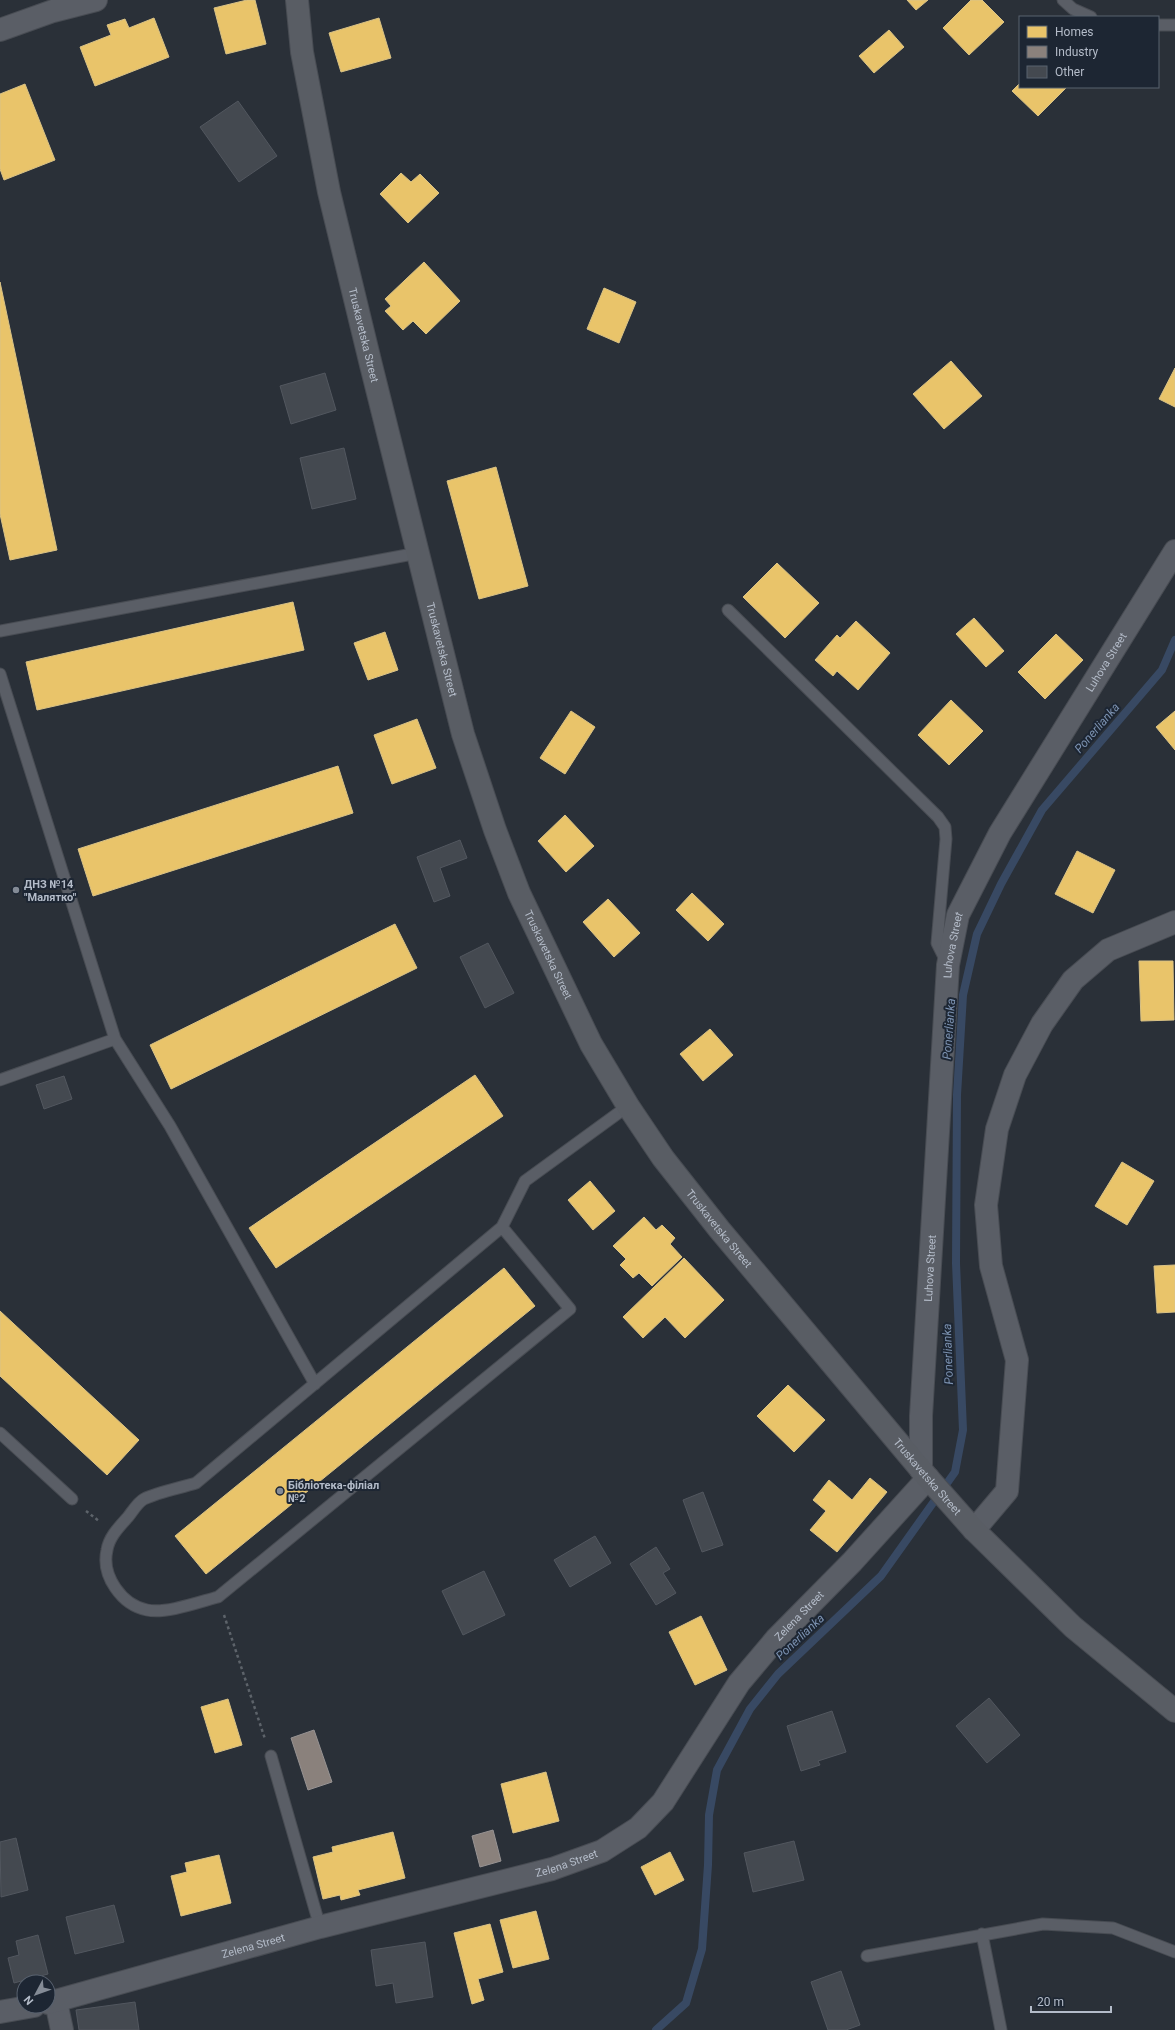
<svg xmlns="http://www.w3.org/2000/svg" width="1175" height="2030" font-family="Roboto,sans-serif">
	<rect width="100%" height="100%" fill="#2a3038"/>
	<path fill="#e9c46a" stroke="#d9c286" d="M 247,0 L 255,0 L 266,44 L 226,54 L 214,8 Z
		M 907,0 L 928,0 L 916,10 Z
		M 971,0 L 982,0 L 1004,22 L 969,55 L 943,28 Z
		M 154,18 L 169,57 L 95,86 L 80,47 L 111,35 L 107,25 L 125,19 L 129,28 Z
		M 379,18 L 391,58 L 341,72 L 329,33 Z
		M 889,30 L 904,47 L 874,73 L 859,56 Z
		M 1020,83 L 1020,87 L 1067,87 L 1038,116 L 1012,91 Z
		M 25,84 L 55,160 L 4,180 L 0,169 L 0,94 Z
		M 401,173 L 411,182 L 420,174 L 439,193 L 408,223 L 380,194 Z
		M 424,262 L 460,301 L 426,334 L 413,321 L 403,330 L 385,311 L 391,306 L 385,299 Z
		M 0,282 L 57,550 L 10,560 L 0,514 Z
		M 604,288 L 636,302 L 619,343 L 587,329 Z
		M 951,361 L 982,396 L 944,429 L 913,394 Z
		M 1175,368 L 1175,407 L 1159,399 Z
		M 496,467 L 528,586 L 479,599 L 447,481 Z
		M 777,563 L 819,603 L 785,638 L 743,597 Z
		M 293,602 L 304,650 L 37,710 L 26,662 Z
		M 974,618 L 1004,651 L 986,667 L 956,634 Z
		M 856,621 L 890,653 L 858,690 L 837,671 L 833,676 L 815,660 L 837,635 L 840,638 Z
		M 385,632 L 398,670 L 368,680 L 354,643 Z
		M 1056,634 L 1083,660 L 1045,699 L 1018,672 Z
		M 951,700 L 983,731 L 949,765 L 918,735 Z
		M 571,711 L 595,727 L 565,774 L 540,758 Z
		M 1175,711 L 1175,750 L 1156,727 Z
		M 417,719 L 436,768 L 392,784 L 374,735 Z
		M 338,766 L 353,813 L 93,896 L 78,849 Z
		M 565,815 L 594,846 L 566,872 L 538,841 Z
		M 1077,851 L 1115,870 L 1093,913 L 1055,894 Z
		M 692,893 L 724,924 L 708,941 L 676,910 Z
		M 608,899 L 640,933 L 614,957 L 583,922 Z
		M 395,924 L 417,968 L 171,1089 L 150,1045 Z
		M 1139,961 L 1173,961 L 1174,1020 L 1141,1021 Z
		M 710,1029 L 733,1055 L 703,1081 L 680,1054 Z
		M 475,1075 L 503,1116 L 276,1268 L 249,1228 Z
		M 1122,1162 L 1154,1181 L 1127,1225 L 1095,1206 Z
		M 590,1181 L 615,1211 L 593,1230 L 568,1200 Z
		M 644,1217 L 656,1230 L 662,1225 L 675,1238 L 670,1244 L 682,1257 L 652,1286 L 639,1273 L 633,1278 L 620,1265 L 626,1259 L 613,1246 Z
		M 684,1258 L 724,1300 L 685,1338 L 665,1317 L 643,1338 L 623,1317 Z
		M 1175,1265 L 1175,1312 L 1157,1313 L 1154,1266 Z
		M 504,1268 L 535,1306 L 206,1574 L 175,1536 Z
		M 0,1311 L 139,1440 L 107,1475 L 0,1376 Z
		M 788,1385 L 825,1420 L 794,1452 L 757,1416 Z
		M 870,1478 L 887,1492 L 837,1552 L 810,1530 L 826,1511 L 813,1500 L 829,1480 L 852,1500 Z
		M 701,1616 L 727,1670 L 695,1685 L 669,1632 Z
		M 228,1699 L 242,1745 L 215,1753 L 201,1707 Z
		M 546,1772 L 559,1821 L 513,1833 L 501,1784 Z
		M 393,1832 L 405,1878 L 358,1890 L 360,1895 L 341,1900 L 340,1895 L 323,1899 L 313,1857 L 333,1852 L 332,1847 Z
		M 670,1852 L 684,1880 L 655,1895 L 641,1867 Z
		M 219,1855 L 231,1903 L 181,1916 L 171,1876 L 187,1872 L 185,1863 Z
		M 536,1911 L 549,1959 L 513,1968 L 500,1920 Z
		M 490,1924 L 503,1972 L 478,1979 L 484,2000 L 472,2004 L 454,1933 Z"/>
	<path fill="#8a817c" stroke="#979393" d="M 314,1730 L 332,1782 L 308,1790 L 291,1738 Z
		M 493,1830 L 501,1861 L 480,1867 L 472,1836 Z"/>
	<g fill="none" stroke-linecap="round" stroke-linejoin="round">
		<path stroke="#384963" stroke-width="8" d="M 656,2030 L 686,2003 L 702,1949 L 708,1865 L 709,1815 L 717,1770 L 750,1709 L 778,1674 L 881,1576 L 955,1472 L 963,1430 L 956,1263 L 957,1095 L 963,995 L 977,934 L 1001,884 L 1042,810 L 1162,670 L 1175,640"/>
	</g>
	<path fill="#444950" stroke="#52575f" d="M 238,101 L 277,156 L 239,182 L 200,127 Z
		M 325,373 L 336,410 L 291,424 L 280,386 Z
		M 344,448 L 356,499 L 312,509 L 300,458 Z
		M 460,840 L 467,858 L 440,868 L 450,896 L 434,902 L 417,857 Z
		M 488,943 L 514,993 L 485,1008 L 460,957 Z
		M 64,1076 L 72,1099 L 44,1109 L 36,1085 Z
		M 703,1492 L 723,1545 L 702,1552 L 683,1500 Z
		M 595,1536 L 611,1563 L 570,1587 L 554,1560 Z
		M 656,1547 L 670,1569 L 663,1573 L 676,1593 L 656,1605 L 630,1564 Z
		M 484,1571 L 505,1615 L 463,1635 L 442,1591 Z
		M 989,1698 L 1020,1735 L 987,1763 L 956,1726 Z
		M 832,1711 L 846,1752 L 818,1761 L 820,1765 L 801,1771 L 787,1726 Z
		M 16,1838 L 28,1890 L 1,1897 L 0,1842 Z
		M 794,1841 L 804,1880 L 753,1892 L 744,1853 Z
		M 114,1905 L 124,1942 L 75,1954 L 66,1917 Z
		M 38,1935 L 48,1974 L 14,1983 L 8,1958 L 19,1955 L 16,1941 Z
		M 425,1942 L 433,1997 L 396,2003 L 393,1983 L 376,1986 L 371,1950 Z
		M 841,1971 L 860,2025 L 846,2030 L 828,2030 L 811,1982 Z
		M 135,2002 L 139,2030 L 79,2030 L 76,2010 Z"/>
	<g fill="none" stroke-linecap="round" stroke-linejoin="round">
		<defs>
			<path id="service" d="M 1063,0 L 1073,9 L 1091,17
				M 1158,25 L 1175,25
				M 728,610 L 938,817 L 945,827 L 946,839 L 937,943 L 947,963
				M 0,631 L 418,553
				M 0,674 L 115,1039 L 170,1126 L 315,1384
				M 0,1080 L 115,1039
				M 502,1227 L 570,1309 L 218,1597 C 199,1602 166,1614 147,1610 C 122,1605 101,1576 107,1550 C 109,1537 119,1527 128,1517 C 132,1512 138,1502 144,1499 C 158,1492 180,1488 196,1483 L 502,1227 L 525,1181 L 628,1106
				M 0,1433 L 72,1499
				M 271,1756 L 320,1927
				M 982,1934 L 1001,2030
				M 867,1956 L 1043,1924 L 1113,1928 L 1175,1952"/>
			<g id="minor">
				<path id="s1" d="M 921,1470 L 921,1416 L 948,965 L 958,915 L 1000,833 L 1175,551"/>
				<path d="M 974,1530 L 1007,1491 L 1017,1360 L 991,1266 L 986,1205 L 997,1129 L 1015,1075 L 1042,1024 L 1073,980 L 1108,950 L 1175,922"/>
				<path d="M 56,2002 L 62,2030"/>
				<path id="s2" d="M 48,2003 L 320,1927 L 552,1869 L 602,1851 L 638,1828 L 663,1802 L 739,1683 L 776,1639 L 852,1562 L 928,1478"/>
				<path d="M 0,2012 L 34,2006"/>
			</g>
			<path id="tertiary" d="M 0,30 L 53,11 L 96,0"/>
			<g id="secondary">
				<path id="s3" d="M 297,0 L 302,52 L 329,192 L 371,365 L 463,734 L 495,830 L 519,893 L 591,1044 L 628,1106 L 663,1158 L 719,1229 L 928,1478 L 974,1530 L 1073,1627 L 1175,1711"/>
			</g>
		</defs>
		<use href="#service" stroke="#484c53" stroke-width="13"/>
		<use href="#minor" stroke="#484c53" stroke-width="24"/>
		<use href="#tertiary" stroke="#484c53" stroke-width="24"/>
		<use href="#secondary" stroke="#484c53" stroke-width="24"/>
		<path stroke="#5d636a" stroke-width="2.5" stroke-dasharray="3 3" stroke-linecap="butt" d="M 86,1511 L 99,1521
			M 224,1615 L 265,1739"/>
		<use href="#service" stroke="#5a5e66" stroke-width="11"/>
		<use href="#minor" stroke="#5a5e66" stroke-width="22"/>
		<use href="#tertiary" stroke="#5a5e66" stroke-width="22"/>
		<use href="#secondary" stroke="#595d64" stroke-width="22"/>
	</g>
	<g fill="#848b96" stroke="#1d2633" stroke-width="1.5">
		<circle cx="16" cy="890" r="4"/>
		<circle cx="280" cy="1491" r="4"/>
	</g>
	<g text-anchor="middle" stroke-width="4" stroke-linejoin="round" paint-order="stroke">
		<g font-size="11" fill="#b4bcc9" stroke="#1d2633">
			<text dy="4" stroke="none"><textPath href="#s3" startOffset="342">Truskavetska Street</textPath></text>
			<text dy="4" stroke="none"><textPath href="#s3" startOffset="666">Truskavetska Street</textPath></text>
			<text dy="4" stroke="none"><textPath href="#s1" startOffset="850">Luhova Street</textPath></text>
			<text dy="4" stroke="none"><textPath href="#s1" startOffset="526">Luhova Street</textPath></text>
			<text dy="4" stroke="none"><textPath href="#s3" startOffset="990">Truskavetska Street</textPath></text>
			<text dy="4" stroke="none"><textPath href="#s3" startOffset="1314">Truskavetska Street</textPath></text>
			<text dy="4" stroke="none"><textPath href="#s1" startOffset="202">Luhova Street</textPath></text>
			<text dy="4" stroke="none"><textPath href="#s3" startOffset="1638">Truskavetska Street</textPath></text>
			<text dy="4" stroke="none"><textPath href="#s2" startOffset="885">Zelena Street</textPath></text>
			<text dy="4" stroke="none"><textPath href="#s2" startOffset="537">Zelena Street</textPath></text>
			<text dy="4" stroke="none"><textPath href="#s2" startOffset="213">Zelena Street</textPath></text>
		</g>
		<g font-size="11" font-weight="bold" fill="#b4bcc9" stroke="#1d2633" text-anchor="start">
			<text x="24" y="888">ДНЗ №14<tspan x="24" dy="13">"Малятко"</tspan></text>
			<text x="288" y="1489">Бібліотека-філіал<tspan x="288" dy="13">№2</tspan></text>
		</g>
		<g font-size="12" font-style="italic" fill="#7c92b1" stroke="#1d2633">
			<text transform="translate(1097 728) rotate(-49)" y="4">Ponerlianka</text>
			<text transform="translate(949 1029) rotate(-86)" y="4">Ponerlianka</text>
			<text transform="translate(948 1354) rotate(-92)" y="4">Ponerlianka</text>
			<text transform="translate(800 1637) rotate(-43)" y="4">Ponerlianka</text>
		</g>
	</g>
	<rect x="1019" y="16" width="140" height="72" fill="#1d2633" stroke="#59626f"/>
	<rect x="1027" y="26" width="20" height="12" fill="#e9c46a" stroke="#59626f"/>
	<text x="1055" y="36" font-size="12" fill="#b4bcc9">Homes</text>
	<rect x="1027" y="46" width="20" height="12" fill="#8a817c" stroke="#59626f"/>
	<text x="1055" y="56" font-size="12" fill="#b4bcc9">Industry</text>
	<rect x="1027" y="66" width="20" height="12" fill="#444950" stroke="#59626f"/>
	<text x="1055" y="76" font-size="12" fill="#b4bcc9">Other</text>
	<g transform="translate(36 1994) rotate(229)"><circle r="19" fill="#1d2633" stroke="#59626f"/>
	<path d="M0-3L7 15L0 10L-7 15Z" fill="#848b96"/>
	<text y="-6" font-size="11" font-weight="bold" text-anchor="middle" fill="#b4bcc9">N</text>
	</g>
	<path d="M1031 2006v6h80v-6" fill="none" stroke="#b4bcc9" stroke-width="2"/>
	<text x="1037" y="2006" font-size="12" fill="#b4bcc9" stroke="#1d2633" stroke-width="3" paint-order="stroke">20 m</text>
</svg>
